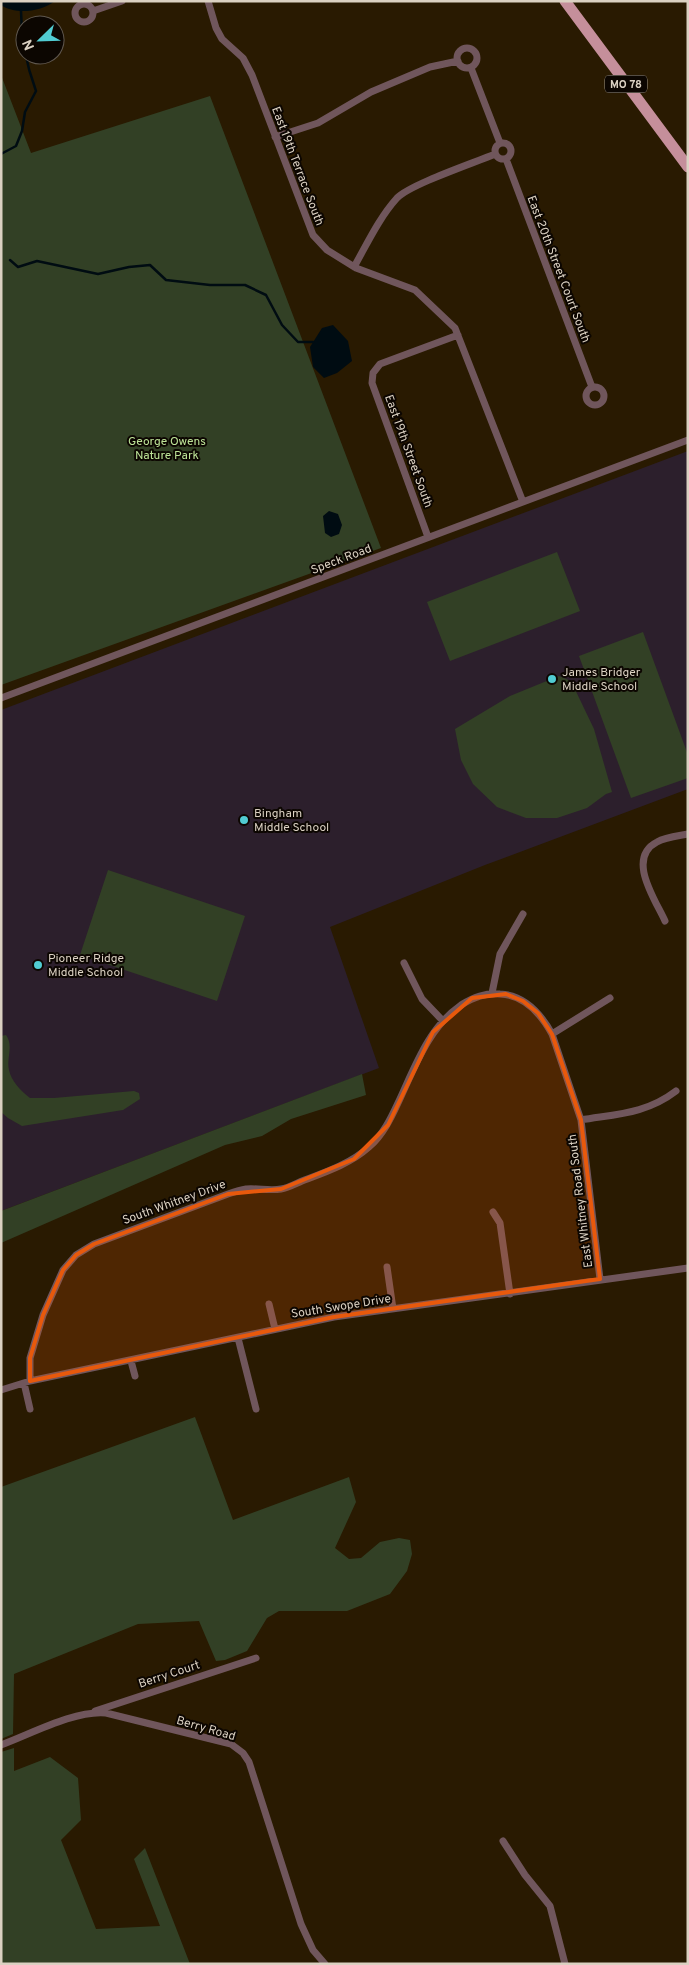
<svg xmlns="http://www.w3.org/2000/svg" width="689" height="1965" font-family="Overpass,sans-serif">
	<rect width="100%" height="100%" fill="#291a01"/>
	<path fill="#2c1f2c" d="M 688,451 L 688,789 L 485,865 L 330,927 L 379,1068 L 1,1211 L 1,710 Z"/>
	<path fill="#324025" d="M 1,75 L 31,153 L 210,96 L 381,548 L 1,685 Z
		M 557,552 L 580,611 L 450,661 L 427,602 Z
		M 643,632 L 688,755 L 688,778 L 631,798 L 579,656 Z
		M 559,676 L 571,681 L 594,729 L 612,792 L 606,794 L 587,808 L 557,818 L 526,818 L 497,807 L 473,784 L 461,760 L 455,729 L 510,696 Z
		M 108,870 L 245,916 L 217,1001 L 80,955 Z
		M 6,1035 C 14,1046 6,1058 9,1070 C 11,1081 21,1091 30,1098 L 54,1098 L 134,1091 L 139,1093 L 140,1099 L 123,1110 L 22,1126 L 8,1118 L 1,1112 L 1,1036 Z
		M 362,1074 L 366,1095 L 291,1119 L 262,1136 L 225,1145 L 1,1243 L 1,1211 Z
		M 195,1417 L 233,1520 L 349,1477 L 356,1502 L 335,1548 L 349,1559 L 361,1558 L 380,1542 L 399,1538 L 410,1540 L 412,1554 L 407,1571 L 390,1594 L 347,1611 L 279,1611 L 267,1618 L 247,1651 L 225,1660 L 216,1661 L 199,1621 L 138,1624 L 14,1674 L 13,1734 L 1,1739 L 1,1487 Z
		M 14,1748 L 14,1771 L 50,1757 L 78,1778 L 81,1820 L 61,1840 L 96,1929 L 160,1926 L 134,1859 L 145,1848 L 190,1964 L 1,1964 L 1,1752 Z"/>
	<path fill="#000c12" d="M 1,1 L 55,1 C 41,12 15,15 1,5 Z
		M 333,325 L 348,341 L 352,361 L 337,373 L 324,378 L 313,367 L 310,347 L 322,328 Z
		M 329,511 L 338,514 L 342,525 L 339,534 L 331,537 L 325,533 L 323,516 Z"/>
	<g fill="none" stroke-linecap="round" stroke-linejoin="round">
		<path stroke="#000c12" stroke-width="2.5" d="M 1,154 L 16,146 L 22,131 L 25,112 L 36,91 C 26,64 21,39 21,11
			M 10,260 L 18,267 L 37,261 L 98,274 L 129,267 L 150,265 L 166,280 L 210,285 L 245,285 L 266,295 L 282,325 L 298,342 L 313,342"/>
		<path stroke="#70565c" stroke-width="7" d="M 208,1 L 216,28 L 222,39 L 243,58 L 252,75 L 313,235 L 327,250 L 356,268 L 415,290 L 455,328 L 523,502
			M75 13a9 9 0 1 1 18 0a9 9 0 1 1-18 0Z
			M 93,11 L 122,1
			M457 58a10 10 0 1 1 20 0a10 10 0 1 1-20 0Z
			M 471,68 L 500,143
			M 275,137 L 318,123 L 371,92 L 430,67 L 458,61
			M495 151a8 8 0 1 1 16 0a8 8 0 1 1-16 0Z
			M 506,159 L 592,387
			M 354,267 C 367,244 379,218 397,198 C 411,184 474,163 495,154
			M586 396a9 9 0 1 1 18 0a9 9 0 1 1-18 0Z
			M 428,537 L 372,383 L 373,373 L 380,364 L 458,335
			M 1,698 L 688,440
			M 665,921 C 655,899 626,858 657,842 C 666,837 678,836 688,834
			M 404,963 L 422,999 L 443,1021
			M 492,993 L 500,954 L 523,914
			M 552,1034 L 610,998
			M 581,1120 C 616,1114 646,1114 676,1091
			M 493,1212 L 500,1223 L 510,1294
			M 387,1267 L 393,1309
			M 269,1304 L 275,1329
			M 238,1338 L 256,1409
			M 131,1361 L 135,1376
			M 30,1381 L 30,1358 L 43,1315 L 63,1270 L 76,1255 L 94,1244 L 228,1194 C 234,1192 240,1190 246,1189 C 258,1188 270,1191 281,1189 C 288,1188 295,1184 302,1181 C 326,1172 350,1164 369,1147 C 383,1135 391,1118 398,1103 C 415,1067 428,1028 461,1005 C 474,997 485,993 500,994 C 524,995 541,1014 552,1034 L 581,1120 L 600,1279
			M 24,1383 L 30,1409
			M 1,1390 L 30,1381 L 334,1317 L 688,1268
			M 95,1711 L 256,1658
			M 1,1745 C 31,1734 75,1710 106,1713 L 231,1744 L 243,1753 L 249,1762 L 301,1924 L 313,1950 L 325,1964
			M 503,1841 L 525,1875 L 550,1906 L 565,1964"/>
		<path stroke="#c58f9b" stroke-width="11" d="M 565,1 L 688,167"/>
	</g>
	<path fill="#e8590c" fill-opacity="0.2" stroke="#e8590c" stroke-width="4" stroke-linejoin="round" d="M 506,994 L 523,1001 L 538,1013 L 552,1034 L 581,1120 L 600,1279 L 334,1317 L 30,1381 L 30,1358 L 43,1315 L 63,1270 L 76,1255 L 94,1244 L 228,1194 L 281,1189 L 354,1159 L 388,1125 L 433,1032 L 472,998 Z"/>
	<g fill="#51ccd2" stroke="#0c0601" stroke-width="2">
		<circle cx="552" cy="679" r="5"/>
		<circle cx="244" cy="820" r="5"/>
		<circle cx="38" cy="965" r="5"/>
	</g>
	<g text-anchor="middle" stroke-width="4" stroke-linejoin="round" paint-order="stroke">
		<rect fill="#0c0601" stroke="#9d9488" stroke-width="1" x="605" y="75.5" width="42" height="17" rx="4"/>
		<g font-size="11" font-weight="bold" fill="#dbd1c2">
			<text x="626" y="88">MO 78</text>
		</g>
		<g font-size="12" fill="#dbd1c2" stroke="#0c0601">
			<text transform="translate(298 166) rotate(69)" y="4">East 19th Terrace South</text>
			<text transform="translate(559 269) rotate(69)" y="4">East 20th Street Court South</text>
			<text transform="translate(409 451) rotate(70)" y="4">East 19th Street South</text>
			<text transform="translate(341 559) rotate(-21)" y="4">Speck Road</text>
			<text transform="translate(580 1201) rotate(-97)" y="4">East Whitney Road South</text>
			<text transform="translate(174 1202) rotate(-20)" y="4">South Whitney Drive</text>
			<text transform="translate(341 1306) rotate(-9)" y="4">South Swope Drive</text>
			<text transform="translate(169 1674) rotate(-18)" y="4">Berry Court</text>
			<text transform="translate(206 1728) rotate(16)" y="4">Berry Road</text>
		</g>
		<g font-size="12" fill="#bde397" stroke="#0c0601">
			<text x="167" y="445">George Owens<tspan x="167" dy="14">Nature Park</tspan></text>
		</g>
		<g font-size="12" fill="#dbd1c2" stroke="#0c0601" text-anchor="start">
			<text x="562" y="676">James Bridger<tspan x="562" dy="14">Middle School</tspan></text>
			<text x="254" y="817">Bingham<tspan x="254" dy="14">Middle School</tspan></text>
			<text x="48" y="962">Pioneer Ridge<tspan x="48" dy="14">Middle School</tspan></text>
		</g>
	</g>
	<rect width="689" height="1965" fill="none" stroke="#dbd1c2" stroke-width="5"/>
	<g transform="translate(40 40) rotate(247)"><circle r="24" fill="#0c0601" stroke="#5f574e"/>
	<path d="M0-4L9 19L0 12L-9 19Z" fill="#51ccd2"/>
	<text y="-8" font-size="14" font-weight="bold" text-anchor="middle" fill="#dbd1c2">N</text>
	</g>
</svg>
